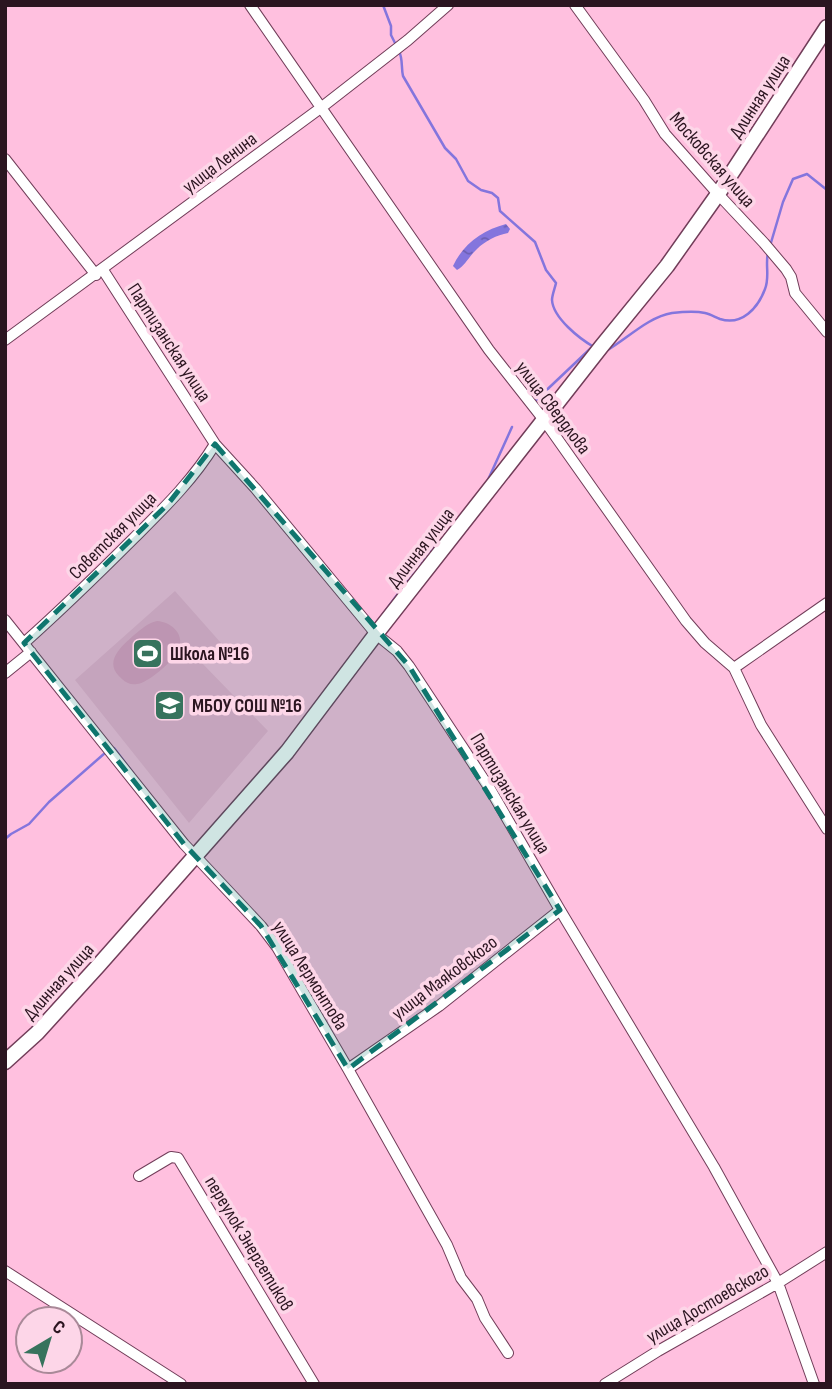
<svg xmlns="http://www.w3.org/2000/svg" width="832" height="1389" font-family="'Sofia Sans Condensed',sans-serif">
	<defs>
		<pattern id="water-ripples" width="26" height="14" patternUnits="userSpaceOnUse" patternTransform="scale(1.75)"><rect width="26" height="14" fill="#8475dd"/><path d="M2 4q2-2 4 0t4 0M15 11q2-2 4 0t4 0" fill="none" stroke="#6c5fb3"/></pattern>
	</defs>
	<rect width="100%" height="100%" fill="#ffc0df"/>
	<path fill="#f3b0d1" d="M 175,591 L 221,643 L 201,662 L 268,731 L 189,823 L 75,680 Z"/>
	<path fill="#e99dc3" d="M 157,621 C 172,622 186,635 178,651 C 174,660 147,684 137,684 C 131,685 126,683 122,679 C 102,662 121,647 134,635 C 142,629 147,623 157,621 Z"/>
	<path fill="url(#water-ripples)" d="M 506,224 L 510,229 L 508,233 C 497,235 485,241 477,249 C 469,256 466,265 457,270 L 453,266 C 463,244 483,230 506,224 Z"/>
	<g fill="none" stroke-linecap="round" stroke-linejoin="round">
		<path stroke="#8475dd" stroke-width="2.5" d="M 383,5 L 391,26 L 391,35 L 396,45
			M 399,51 C 403,59 401,67 403,76 L 445,148 L 456,159 L 468,181 L 481,190 L 492,193 L 498,198 L 500,211 L 535,242 L 546,270 L 556,283 C 555,288 552,295 552,300 C 553,318 580,339 594,347
			M 770,246 L 783,202 L 793,179 L 807,174 L 827,190
			M 606,351 C 627,339 648,317 672,313 C 681,312 696,311 705,313 C 710,314 715,317 720,319 C 742,326 758,308 765,289 C 770,277 765,265 768,252
			M 535,401 L 591,348
			M 487,482 L 512,427
			M 419,566 L 439,542
			M 374,626 L 415,571
			M 114,748 L 133,773
			M 5,839 L 11,834 L 29,824 L 49,802 L 105,753"/>
		<defs>
			<path id="minor" d="M 250,5 L 489,350 L 544,420 L 686,621 L 705,643 L 734,668 L 761,725 L 827,829
				M 575,5 L 644,100 L 665,134 L 718,194 L 764,243 L 786,269 L 791,277 L 795,293 L 827,332
				M 5,159 L 96,275
				M 103,270 L 215,444 L 256,489 L 376,634 L 397,651 L 409,666 L 490,789 L 560,910 L 714,1167 L 778,1283 L 814,1384
				M 5,340 L 322,107 L 408,40 L 448,5
				M 5,620 L 184,844 L 261,926 L 277,947 L 348,1069 L 447,1245 L 461,1278 L 477,1299 L 485,1318 L 508,1353
				M 24,643 C 62,609 98,574 134,538 C 164,508 193,480 215,444
				M 734,668 L 827,603
				M 5,673 L 31,652
				M 348,1069 L 439,1006 L 560,910
				M 139,1176 L 171,1157 L 178,1158 L 314,1384
				M 5,1271 L 181,1384
				M 605,1384 L 658,1351 L 778,1283 L 827,1252"/>
			<path id="secondary" d="M 5,1062 L 37,1033 L 98,966 L 287,752 L 376,634 L 601,347 L 667,266 L 718,194 L 827,27"/>
		</defs>
		<use href="#minor" stroke="#713d59" stroke-width="12"/>
		<use href="#secondary" stroke="#713d59" stroke-width="17"/>
		<use href="#minor" stroke="#fff" stroke-width="10"/>
		<use href="#secondary" stroke="#fff" stroke-width="14"/>
	</g>
	<path fill="#0f766e" fill-opacity="0.2" stroke="#0f766e" stroke-width="5" stroke-dasharray="14 9" stroke-linejoin="round" d="M 215,444 L 409,666 L 560,910 L 348,1069 L 261,926 L 184,844 L 24,643 L 168,504 Z"/>
	<defs>
		<symbol id="stadium-square" viewBox="-11 -11 22 22"><rect x="-9" y="-9" width="18" height="18" rx="4" fill="#37735d" stroke="#fdd6e8"/><path d="M0-5a6.5 5 0 1 0 0 10a6.5 5 0 1 0 0-10ZM-3.5-1.8h7v3.6h-7Z" fill="#fff"/></symbol>
		<symbol id="school-square" viewBox="-11 -11 22 22"><rect x="-9" y="-9" width="18" height="18" rx="4" fill="#37735d" stroke="#fdd6e8"/><path d="M0-5L7-2L0 1L-7-2ZM-4 1L0 2.5L4 1V4Q0 6-4 4Z" fill="#fff"/></symbol>
	</defs>
	<g fill-rule="evenodd">
		<use href="#stadium-square" x="130" y="636" width="35" height="35"/>
		<use href="#school-square" x="152" y="688" width="35" height="35"/>
	</g>
	<g text-anchor="middle" stroke-width="7" stroke-linejoin="round" paint-order="stroke">
		<g font-size="19" fill="#2b1520" stroke="#fdd6e8">
			<text transform="translate(759 96) rotate(-57)" y="7">Длинная улица</text>
			<text transform="translate(713 159) rotate(49)" y="7">Московская улица</text>
			<text transform="translate(219 162) rotate(-37)" y="7">улица Ленина</text>
			<text transform="translate(170 342) rotate(57)" y="7">Партизанская улица</text>
			<text transform="translate(554 407) rotate(53)" y="7">улица Свердлова</text>
			<text transform="translate(112 535) rotate(-45)" y="7">Советская улица</text>
			<text transform="translate(420 547) rotate(-52)" y="7">Длинная улица</text>
			<text transform="translate(511 793) rotate(59)" y="7">Партизанская улица</text>
			<text transform="translate(311 975) rotate(58)" y="7">улица Лермонтова</text>
			<text transform="translate(444 977) rotate(-37)" y="7">улица Маяковского</text>
			<text transform="translate(58 981) rotate(-48)" y="7">Длинная улица</text>
			<text transform="translate(250 1243) rotate(59)" y="7">переулок Энергетиков</text>
			<text transform="translate(707 1303) rotate(-30)" y="7">улица Достоевского</text>
		</g>
		<g font-size="19" font-weight="bold" fill="#2b1520" stroke="#fdd6e8" text-anchor="start">
			<text x="170" y="660">Школа №16</text>
			<text x="192" y="712">МБОУ СОШ №16</text>
		</g>
	</g>
	<rect width="832" height="1389" fill="none" stroke="#2b1520" stroke-width="14"/>
	<g transform="translate(49 1340) rotate(38)"><circle r="33" fill="#fdd6e8" stroke="#a98998" stroke-width="2"/>
	<path d="M0-5L12 26L0 18L-12 26Z" fill="#37735d"/>
	<text y="-10" font-size="19" font-weight="bold" text-anchor="middle" fill="#2b1520">С</text>
	</g>
</svg>
